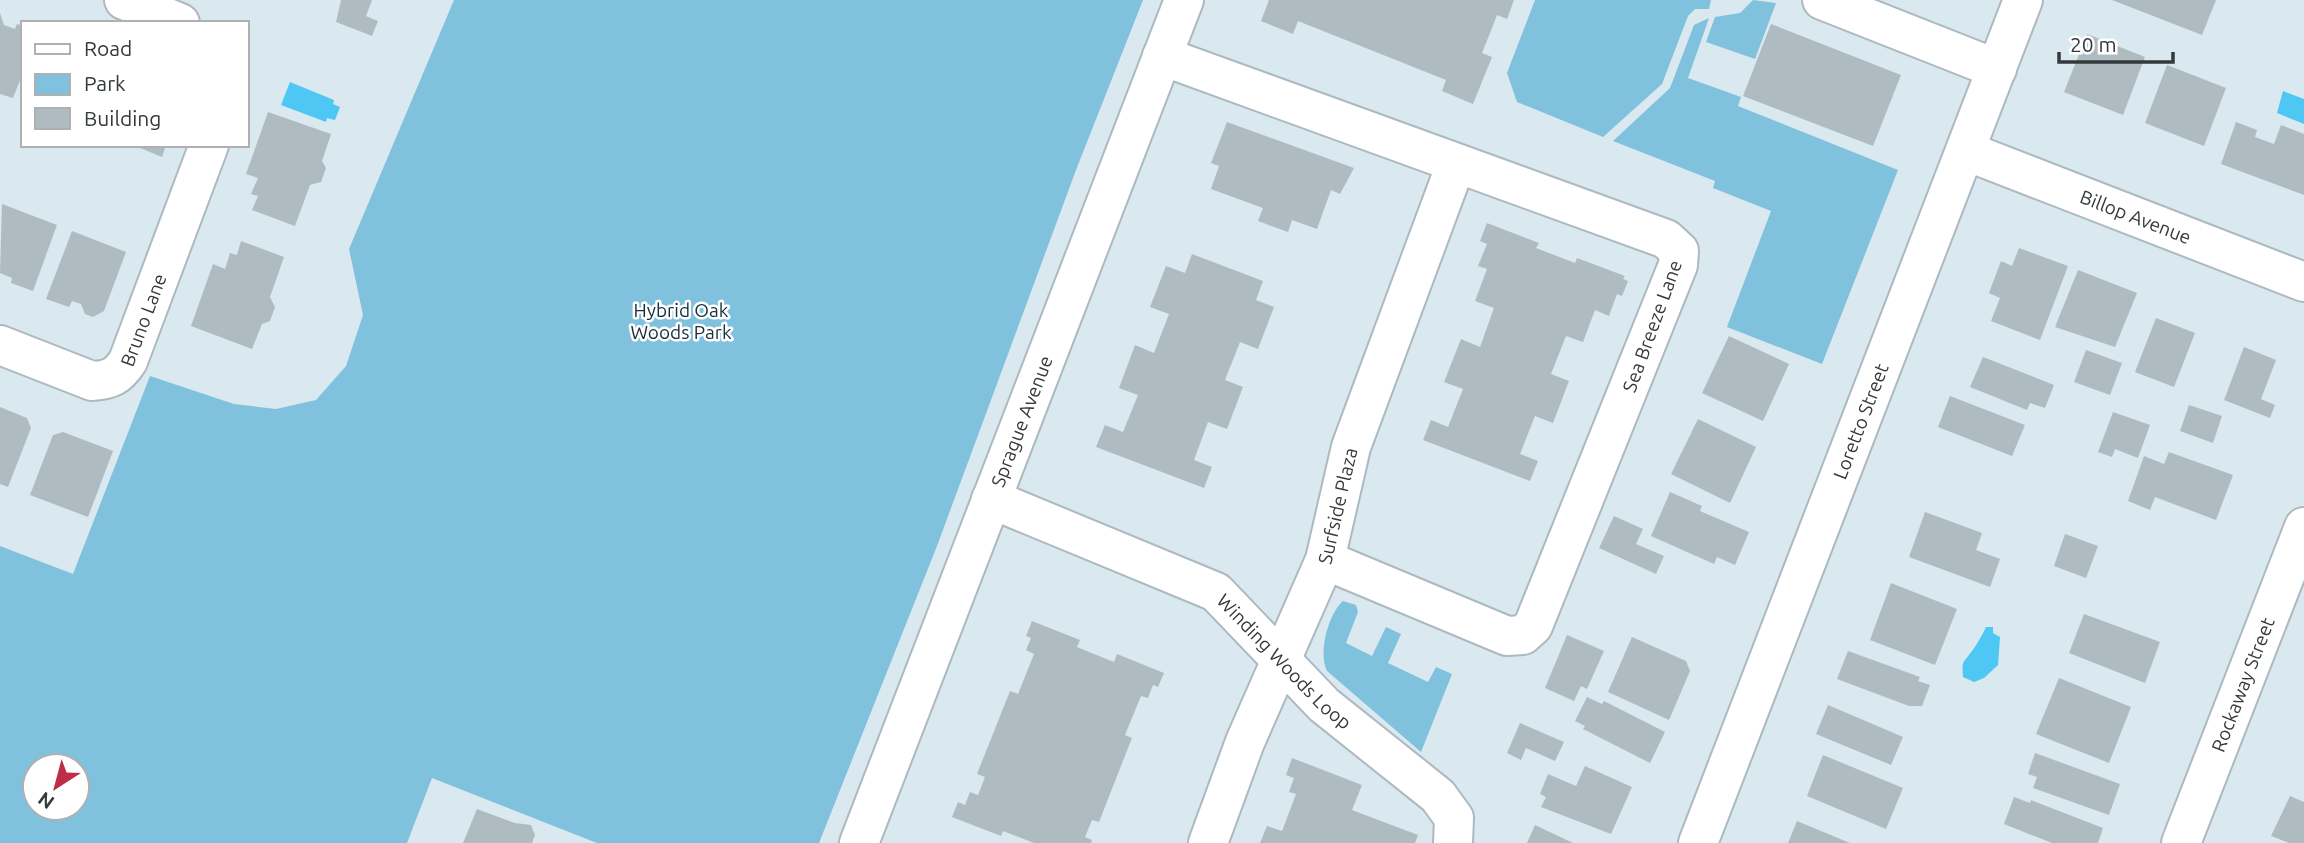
<svg xmlns="http://www.w3.org/2000/svg" width="2304" height="843" font-family="Ubuntu,sans-serif">
	<rect width="100%" height="100%" fill="#dae8ef"/>
	<path fill="#80c1dd" fill-rule="evenodd" d="M 454,0 L 1143,0 L 1076,170 L 937,546 L 819,843 L 597,843 L 432,778 L 407,843 L 0,843 L 0,546 L 73,574 L 150,376 L 234,404 L 276,409 L 316,400 L 346,366 L 363,315 L 349,249 ZM 35,766 L 77,766 L 77,808 L 35,808 Z
		M 1535,0 L 1711,0 L 1709,9 L 1695,9 L 1688,16 L 1662,84 L 1603,137 L 1517,102 L 1507,73 Z
		M 1753,0 L 1776,3 L 1755,59 L 1706,42 L 1715,17 L 1740,13 Z
		M 1709,18 L 1688,78 L 1741,97 L 1738,106 L 1898,170 L 1822,364 L 1727,327 L 1771,211 L 1713,188 L 1715,181 L 1613,141 L 1670,88 L 1694,25 Z
		M 1343,601 L 1356,605 L 1358,612 L 1346,643 L 1372,656 L 1386,627 L 1401,634 L 1388,663 L 1428,682 L 1436,667 L 1452,674 L 1421,752 L 1327,671 C 1318,654 1328,614 1343,601 Z"/>
	<path fill="#4ec7f5" d="M 290,82 L 334,100 L 333,104 L 340,107 L 335,120 L 327,118 L 326,122 L 281,105 Z
		M 2283,91 L 2304,99 L 2304,124 L 2277,113 Z
		M 1986,627 L 1993,627 L 1993,633 L 2000,637 L 1998,665 L 1984,678 L 1974,682 L 1963,677 C 1963,672 1961,664 1965,660 C 1974,649 1980,640 1986,627 Z"/>
	<path fill="#aebcc2" d="M 341,0 L 372,0 L 366,16 L 378,21 L 372,36 L 336,22 Z
		M 1269,0 L 1514,0 L 1507,19 L 1497,15 L 1490,33 L 1482,53 L 1492,57 L 1473,104 L 1442,91 L 1446,80 L 1298,21 L 1293,34 L 1261,21 Z
		M 2112,0 L 2216,0 L 2202,35 Z
		M 0,13 L 4,25 L 15,29 L 17,24 L 23,26 L 23,73 L 13,98 L 0,94 Z
		M 1771,24 L 1901,75 L 1873,146 L 1743,96 Z
		M 2087,34 L 2145,57 L 2123,115 L 2064,92 Z
		M 2167,65 L 2226,88 L 2204,146 L 2145,123 Z
		M 268,112 L 331,134 L 322,161 L 326,168 L 321,182 L 310,185 L 295,226 L 252,210 L 258,196 L 251,194 L 258,178 L 246,174 Z
		M 1227,122 L 1354,168 L 1340,194 L 1331,190 L 1317,229 L 1292,220 L 1288,232 L 1258,221 L 1263,208 L 1211,189 L 1219,166 L 1211,163 Z
		M 2236,122 L 2257,130 L 2255,137 L 2274,144 L 2281,125 L 2304,134 L 2304,195 L 2221,164 Z
		M 133,145 L 166,145 L 162,157 Z
		M 2,204 L 57,225 L 33,291 L 11,283 L 12,278 L 0,273 Z
		M 1487,223 L 1539,243 L 1536,248 L 1575,263 L 1577,258 L 1625,276 L 1623,279 L 1628,281 L 1622,296 L 1617,294 L 1609,316 L 1595,310 L 1583,342 L 1566,336 L 1551,374 L 1569,381 L 1553,423 L 1535,416 L 1520,454 L 1538,461 L 1530,481 L 1423,440 L 1431,420 L 1448,427 L 1463,389 L 1444,382 L 1461,339 L 1480,347 L 1494,308 L 1475,301 L 1487,269 L 1478,266 L 1487,244 L 1480,241 Z
		M 72,231 L 126,252 L 104,311 L 93,317 L 85,314 L 81,304 L 72,301 L 69,307 L 46,299 Z
		M 241,241 L 284,257 L 270,297 L 275,307 L 270,321 L 262,324 L 252,349 L 191,326 L 213,264 L 225,269 L 230,253 L 237,255 Z
		M 2019,248 L 2068,266 L 2040,340 L 1991,321 L 2000,298 L 1989,293 L 2001,261 L 2012,266 Z
		M 1192,254 L 1263,281 L 1256,300 L 1274,307 L 1258,349 L 1240,342 L 1225,380 L 1243,387 L 1227,429 L 1208,422 L 1194,460 L 1212,467 L 1204,488 L 1096,447 L 1105,425 L 1123,432 L 1138,395 L 1119,388 L 1135,345 L 1154,353 L 1169,314 L 1150,307 L 1166,266 L 1185,273 Z
		M 2078,270 L 2137,293 L 2115,347 L 2055,327 Z
		M 2156,318 L 2195,333 L 2174,387 L 2135,372 Z
		M 1729,336 L 1789,364 L 1763,421 L 1702,393 Z
		M 2244,347 L 2276,360 L 2261,399 L 2275,405 L 2270,418 L 2224,400 Z
		M 2086,350 L 2122,363 L 2110,395 L 2074,382 Z
		M 1983,357 L 2054,385 L 2045,408 L 2030,403 L 2027,410 L 1970,387 Z
		M 1950,396 L 2025,425 L 2012,456 L 1938,427 Z
		M 2189,405 L 2222,416 L 2213,443 L 2180,431 Z
		M 0,407 L 27,418 L 31,428 L 8,487 L 0,484 Z
		M 2113,412 L 2150,425 L 2138,458 L 2115,449 L 2112,457 L 2098,452 Z
		M 1698,419 L 1756,447 L 1730,503 L 1671,474 Z
		M 63,432 L 113,451 L 88,517 L 30,495 L 53,435 Z
		M 2169,452 L 2233,475 L 2216,520 L 2155,497 L 2150,510 L 2128,501 L 2144,456 L 2164,464 Z
		M 1670,492 L 1702,506 L 1700,511 L 1749,532 L 1735,565 L 1717,557 L 1714,564 L 1651,536 Z
		M 1925,512 L 1982,533 L 1976,550 L 2000,559 L 1990,587 L 1909,557 Z
		M 1614,516 L 1643,529 L 1636,544 L 1664,556 L 1656,574 L 1599,548 Z
		M 2065,534 L 2098,546 L 2086,578 L 2054,566 Z
		M 1891,583 L 1957,609 L 1935,665 L 1870,640 Z
		M 2084,614 L 2160,642 L 2145,683 L 2069,653 Z
		M 1032,621 L 1080,640 L 1077,647 L 1094,654 L 1114,662 L 1117,654 L 1164,673 L 1158,687 L 1153,685 L 1148,698 L 1141,696 L 1125,735 L 1132,738 L 1099,822 L 1092,820 L 1085,837 L 1092,840 L 1091,843 L 1034,843 L 1003,831 L 1001,836 L 952,817 L 958,802 L 965,805 L 970,792 L 978,795 L 985,777 L 977,774 L 1010,691 L 1018,694 L 1034,654 L 1026,650 L 1031,638 L 1026,636 Z
		M 1567,635 L 1604,651 L 1587,689 L 1581,686 L 1574,701 L 1545,688 Z
		M 1632,637 L 1686,661 L 1690,671 L 1669,720 L 1608,692 Z
		M 1848,651 L 1920,677 L 1918,681 L 1930,685 L 1922,706 L 1909,706 L 1837,679 Z
		M 2059,678 L 2131,707 L 2109,763 L 2036,734 Z
		M 1587,697 L 1602,704 L 1604,701 L 1665,732 L 1650,763 L 1583,729 L 1585,726 L 1575,721 Z
		M 1828,705 L 1903,737 L 1891,765 L 1816,734 Z
		M 1520,723 L 1564,742 L 1555,761 L 1526,748 L 1521,760 L 1507,753 Z
		M 2035,753 L 2120,784 L 2109,815 L 2033,788 L 2037,777 L 2028,774 Z
		M 1823,755 L 1903,788 L 1886,829 L 1807,796 Z
		M 1292,758 L 1362,785 L 1352,810 L 1418,835 L 1415,843 L 1260,843 L 1267,826 L 1282,831 L 1290,810 L 1296,794 L 1289,792 L 1294,778 L 1286,775 Z
		M 1585,766 L 1632,787 L 1611,834 L 1541,807 L 1546,797 L 1540,794 L 1548,774 L 1576,786 Z
		M 2290,796 L 2304,802 L 2304,843 L 2289,843 L 2271,836 Z
		M 2014,797 L 2030,803 L 2031,800 L 2103,828 L 2098,843 L 2052,843 L 2004,824 Z
		M 477,809 L 515,823 L 531,825 L 535,835 L 532,843 L 463,843 Z
		M 1797,821 L 1850,843 L 1788,843 Z
		M 1535,825 L 1573,843 L 1527,843 Z"/>
	<g fill="none" stroke-linecap="round" stroke-linejoin="round">
		<defs>
			<g id="minor">
				<path d="M 124,0 L 180,23"/>
				<path d="M 1822,0 L 1997,69"/>
				<path d="M 1162,56 L 1666,239 L 1679,251 L 1678,265 L 1533,626 L 1523,635 L 1507,636 L 1325,560"/>
				<path id="s1" d="M 1966,151 L 2304,282"/>
				<path id="s2" d="M 0,345 L 92,381 C 111,380 118,376 128,361 L 209,145"/>
				<path id="s3" d="M 991,499 L 1216,592 L 1324,705 L 1438,796 L 1454,818 L 1453,843"/>
				<path id="s4" d="M 859,843 L 1184,0"/>
				<path id="s5" d="M 1208,843 L 1245,742 L 1325,560 L 1351,447 L 1456,164"/>
				<path id="s6" d="M 1698,843 L 2023,0"/>
				<path id="s7" d="M 2181,843 L 2304,527"/>
			</g>
		</defs>
		<use href="#minor" stroke="#acb9c0" stroke-width="42"/>
		<use href="#minor" stroke="#fff" stroke-width="38"/>
	</g>
	<g text-anchor="middle" stroke-width="5" stroke-linejoin="round" paint-order="stroke">
		<g font-size="19" fill="#343a3c" stroke="#fff">
			<text dy="7" stroke="none"><textPath href="#s1" startOffset="182">Billop Avenue</textPath></text>
			<text dy="7" stroke="none"><textPath href="#s2" startOffset="186">Bruno Lane</textPath></text>
			<text transform="translate(1652 326) rotate(-70)" y="7">Sea Breeze Lane</text>
			<text dy="7" stroke="none"><textPath href="#s4" startOffset="452">Sprague Avenue</textPath></text>
			<text dy="7" stroke="none"><textPath href="#s6" startOffset="452">Loretto Street</textPath></text>
			<text dy="7" stroke="none"><textPath href="#s5" startOffset="362">Surfside Plaza</textPath></text>
			<text dy="7" stroke="none"><textPath href="#s3" startOffset="341">Winding Woods Loop</textPath></text>
			<text dy="7" stroke="none"><textPath href="#s7" startOffset="170">Rockaway Street</textPath></text>
		</g>
		<g font-size="19" fill="#192e37" stroke="#fff">
			<text x="681" y="317">Hybrid Oak<tspan x="681" dy="22">Woods Park</tspan></text>
		</g>
	</g>
	<rect x="21" y="21" width="228" height="126" fill="#ffffff" stroke="#aeb0b1" stroke-width="2"/>
	<rect x="35" y="44" width="35" height="10" fill="#ffffff" stroke="#aeb0b1" stroke-width="2"/>
	<text x="84" y="56" font-size="21" fill="#343a3c">Road</text>
	<rect x="35" y="74" width="35" height="21" fill="#80c1dd" stroke="#aeb0b1" stroke-width="2"/>
	<text x="84" y="91" font-size="21" fill="#343a3c">Park</text>
	<rect x="35" y="108" width="35" height="21" fill="#aebcc2" stroke="#aeb0b1" stroke-width="2"/>
	<text x="84" y="126" font-size="21" fill="#343a3c">Building</text>
	<g transform="translate(56 787) rotate(216)"><circle r="33" fill="#ffffff" stroke="#aeb0b1" stroke-width="2"/>
	<path d="M0-5L12 26L0 18L-12 26Z" fill="#be2e46"/>
	<text y="-10" font-size="19" font-weight="bold" text-anchor="middle" fill="#343a3c">N</text>
	</g>
	<path d="M2059 52v10h114v-10" fill="none" stroke="#343a3c" stroke-width="3.5"/>
	<text x="2070" y="52" font-size="21" fill="#343a3c" stroke="#ffffff" stroke-width="5" paint-order="stroke">20 m</text>
</svg>
